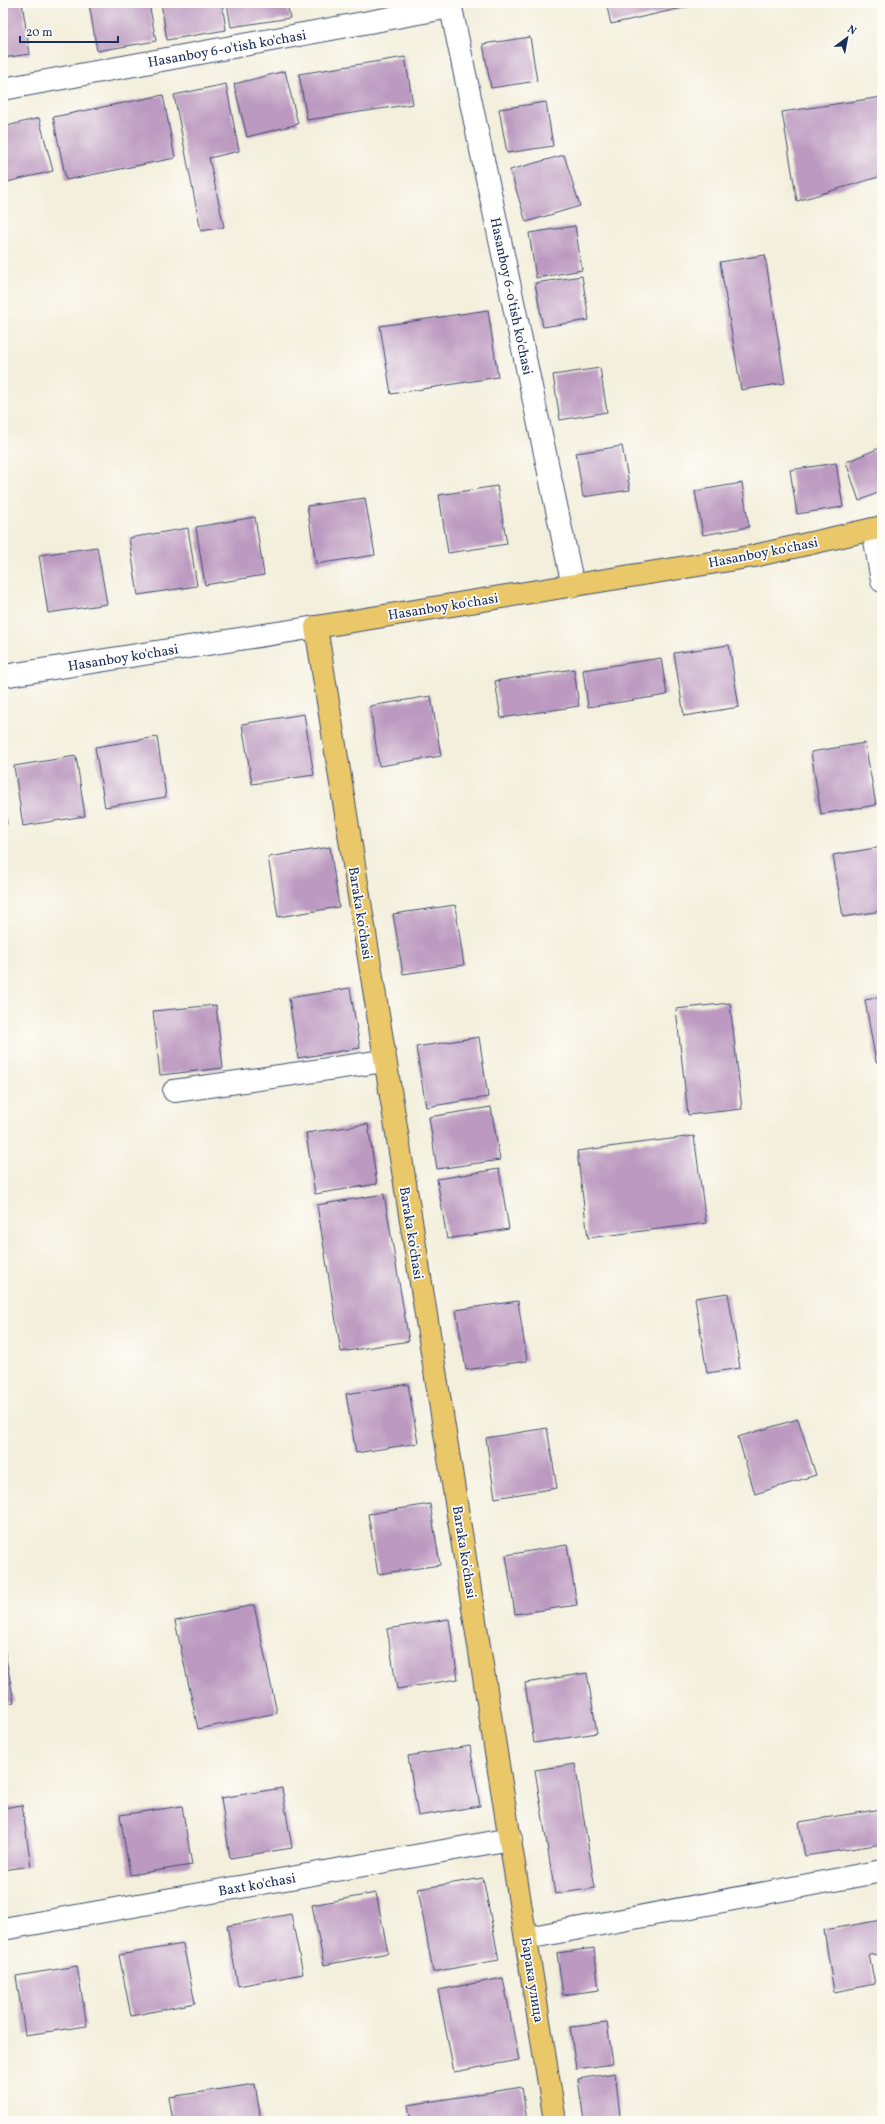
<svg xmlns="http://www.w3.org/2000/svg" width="885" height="2124" font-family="Vollkorn,serif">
	<rect width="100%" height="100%" fill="#fdfcf7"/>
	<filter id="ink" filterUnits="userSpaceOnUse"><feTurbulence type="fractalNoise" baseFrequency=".025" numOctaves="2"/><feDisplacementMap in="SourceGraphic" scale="8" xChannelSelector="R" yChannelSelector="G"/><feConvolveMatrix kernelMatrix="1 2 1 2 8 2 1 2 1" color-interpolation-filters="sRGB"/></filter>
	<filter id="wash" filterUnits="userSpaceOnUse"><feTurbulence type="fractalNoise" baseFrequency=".012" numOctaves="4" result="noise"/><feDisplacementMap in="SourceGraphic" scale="16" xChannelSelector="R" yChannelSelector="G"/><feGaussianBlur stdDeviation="0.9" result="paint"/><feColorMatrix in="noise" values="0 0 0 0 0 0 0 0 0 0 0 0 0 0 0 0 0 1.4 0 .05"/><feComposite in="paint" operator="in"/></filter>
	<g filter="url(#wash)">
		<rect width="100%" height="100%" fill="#f3efdc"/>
		<g id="blocks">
			<path fill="#bb99c0" d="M 3,3 L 22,3 L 30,54 L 3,58 Z
				M 89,3 L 149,3 L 156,41 L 97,51 Z
				M 161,3 L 222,3 L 226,30 L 167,40 Z
				M 227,3 L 287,3 L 290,18 L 231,27 Z
				M 295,3 L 328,3 L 328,4 L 295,9 Z
				M 606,3 L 700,3 L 700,4 L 611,24 Z
				M 530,37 L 537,81 L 491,88 L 483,44 Z
				M 405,57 L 413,104 L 307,120 L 299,74 Z
				M 285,71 L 298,124 L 247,137 L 234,84 Z
				M 226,84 L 239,151 L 209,158 L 224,227 L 201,231 L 174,95 Z
				M 163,95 L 175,158 L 66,180 L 53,117 Z
				M 882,97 L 882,176 L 797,201 L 782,112 Z
				M 546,102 L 553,146 L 507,153 L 499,109 Z
				M 39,118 L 53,171 L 3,183 L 3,127 Z
				M 564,155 L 580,206 L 526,222 L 510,170 Z
				M 575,226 L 582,270 L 536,278 L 529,233 Z
				M 765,255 L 785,383 L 741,390 L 720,262 Z
				M 582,276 L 589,320 L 543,327 L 535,283 Z
				M 488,310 L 498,377 L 391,394 L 380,326 Z
				M 600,368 L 607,412 L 560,420 L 553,375 Z
				M 622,446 L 630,490 L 583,497 L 576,453 Z
				M 882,447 L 882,491 L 859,501 L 846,462 Z
				M 836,463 L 843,507 L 797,514 L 790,470 Z
				M 742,483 L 749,527 L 703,535 L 695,491 Z
				M 497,486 L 507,544 L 448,553 L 439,495 Z
				M 365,498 L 375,555 L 316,564 L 307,506 Z
				M 255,517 L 264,575 L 205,585 L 196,527 Z
				M 188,528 L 197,586 L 138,595 L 129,538 Z
				M 97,547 L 107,604 L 48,613 L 39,555 Z
				M 729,645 L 739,707 L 684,716 L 674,653 Z
				M 661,658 L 667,695 L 588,707 L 583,670 Z
				M 574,669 L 579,706 L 501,718 L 495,681 Z
				M 431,696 L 441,756 L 379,766 L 370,706 Z
				M 304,714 L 314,775 L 252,784 L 242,724 Z
				M 157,737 L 166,797 L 105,807 L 95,747 Z
				M 865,743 L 876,805 L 821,814 L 811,752 Z
				M 76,756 L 85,816 L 23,826 L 14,766 Z
				M 3,805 L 7,824 L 3,825 Z
				M 330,847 L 339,907 L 278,917 L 268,857 Z
				M 882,847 L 882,911 L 843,917 L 833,855 Z
				M 455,905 L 464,965 L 403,974 L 393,914 Z
				M 350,988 L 360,1048 L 298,1058 L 289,998 Z
				M 882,997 L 882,1061 L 876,1062 L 865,1000 Z
				M 730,1003 L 742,1109 L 688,1115 L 676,1009 Z
				M 216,1005 L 223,1068 L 160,1075 L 153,1011 Z
				M 479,1037 L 488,1097 L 426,1107 L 416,1047 Z
				M 491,1107 L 500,1160 L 437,1169 L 429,1117 Z
				M 368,1124 L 377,1184 L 315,1194 L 306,1133 Z
				M 694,1136 L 706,1223 L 588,1238 L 577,1151 Z
				M 499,1169 L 509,1229 L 447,1239 L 437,1179 Z
				M 384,1194 L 409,1341 L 341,1352 L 317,1205 Z
				M 728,1293 L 740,1368 L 707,1373 L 695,1298 Z
				M 518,1301 L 527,1361 L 466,1370 L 456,1310 Z
				M 408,1384 L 418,1443 L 356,1453 L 346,1394 Z
				M 798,1419 L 816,1475 L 755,1494 L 738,1437 Z
				M 547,1428 L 557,1488 L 495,1498 L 486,1438 Z
				M 430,1504 L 440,1565 L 378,1574 L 368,1514 Z
				M 567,1545 L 577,1605 L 515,1614 L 506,1555 Z
				M 254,1605 L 277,1713 L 198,1729 L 175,1621 Z
				M 449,1619 L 458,1679 L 397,1689 L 387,1629 Z
				M 3,1642 L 14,1702 L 3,1704 Z
				M 587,1673 L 597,1733 L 534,1743 L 525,1683 Z
				M 470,1746 L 480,1806 L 418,1816 L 408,1756 Z
				M 575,1764 L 595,1888 L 555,1894 L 535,1770 Z
				M 282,1788 L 292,1848 L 230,1858 L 221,1798 Z
				M 22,1805 L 31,1866 L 3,1870 L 3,1808 Z
				M 182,1806 L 192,1865 L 130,1875 L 120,1815 Z
				M 882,1809 L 882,1844 L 805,1856 L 799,1822 Z
				M 483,1878 L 499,1960 L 433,1972 L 418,1889 Z
				M 376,1893 L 388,1953 L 324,1965 L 312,1905 Z
				M 291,1914 L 303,1974 L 238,1986 L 227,1926 Z
				M 882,1920 L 882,1954 L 869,1955 L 875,1984 L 834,1992 L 824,1930 Z
				M 183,1944 L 195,2003 L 131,2016 L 119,1955 Z
				M 594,1948 L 599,1990 L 563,1995 L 557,1953 Z
				M 77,1966 L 87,2026 L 25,2035 L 16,1976 Z
				M 503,1978 L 519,2060 L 454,2072 L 438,1990 Z
				M 607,2023 L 613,2064 L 576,2069 L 570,2027 Z
				M 615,2073 L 620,2116 L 584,2121 L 578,2079 Z
				M 255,2084 L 261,2121 L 173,2121 L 169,2097 Z
				M 522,2087 L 527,2121 L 411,2121 L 408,2105 Z"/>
		</g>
	</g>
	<g filter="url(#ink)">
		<use href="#blocks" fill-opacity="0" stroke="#3b4c71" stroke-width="1"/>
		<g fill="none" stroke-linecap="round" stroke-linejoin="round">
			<defs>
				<path id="minor" d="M 450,3 L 573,586
					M 3,89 L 451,7
					M 873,529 L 882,581
					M 3,676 L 316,627
					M 174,1091 L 384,1061
					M 3,1929 L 511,1839
					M 527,1938 L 882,1871"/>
				<path id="major" d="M 555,2121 L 316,627 L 754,556 L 882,527"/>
			</defs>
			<use href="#minor" stroke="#3b4c71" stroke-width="24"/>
			<use href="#major" stroke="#3b4c71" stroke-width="24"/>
			<use href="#minor" stroke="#fff" stroke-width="22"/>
			<use href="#major" stroke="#eac769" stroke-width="22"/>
		</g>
	</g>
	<g text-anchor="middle" stroke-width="3.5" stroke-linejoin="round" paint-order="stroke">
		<g font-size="14" fill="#1b2f5e" stroke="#fdfcf7">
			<text transform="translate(227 48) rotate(-10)" y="5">Hasanboy 6-o'tish ko'chasi</text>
			<text transform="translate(512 296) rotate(78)" y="5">Hasanboy 6-o'tish ko'chasi</text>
			<text transform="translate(763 552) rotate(-11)" y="5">Hasanboy ko'chasi</text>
			<text transform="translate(443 606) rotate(-9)" y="5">Hasanboy ko'chasi</text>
			<text transform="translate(123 657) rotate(-9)" y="5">Hasanboy ko'chasi</text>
			<text transform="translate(361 913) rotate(81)" y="5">Baraka ko'chasi</text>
			<text transform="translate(412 1233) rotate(81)" y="5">Baraka ko'chasi</text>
			<text transform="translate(465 1552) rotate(81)" y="5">Baraka ko'chasi</text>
			<text transform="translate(257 1884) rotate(-10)" y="5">Baxt ko'chasi</text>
			<text transform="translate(533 1980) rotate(81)" y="5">Барака улица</text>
		</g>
	</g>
	<rect width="885" height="2124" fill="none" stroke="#fdfcf7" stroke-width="16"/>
	<g transform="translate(847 38) rotate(32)" stroke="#fdfcf7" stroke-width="3" paint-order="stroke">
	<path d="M0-3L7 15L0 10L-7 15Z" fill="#1b2f5e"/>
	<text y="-6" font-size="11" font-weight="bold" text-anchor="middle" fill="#1b2f5e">N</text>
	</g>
	<path d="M20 36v6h98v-6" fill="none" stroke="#1b2f5e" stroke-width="2"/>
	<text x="26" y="36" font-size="12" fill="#1b2f5e" stroke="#fdfcf7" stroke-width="3" paint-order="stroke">20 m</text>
</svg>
